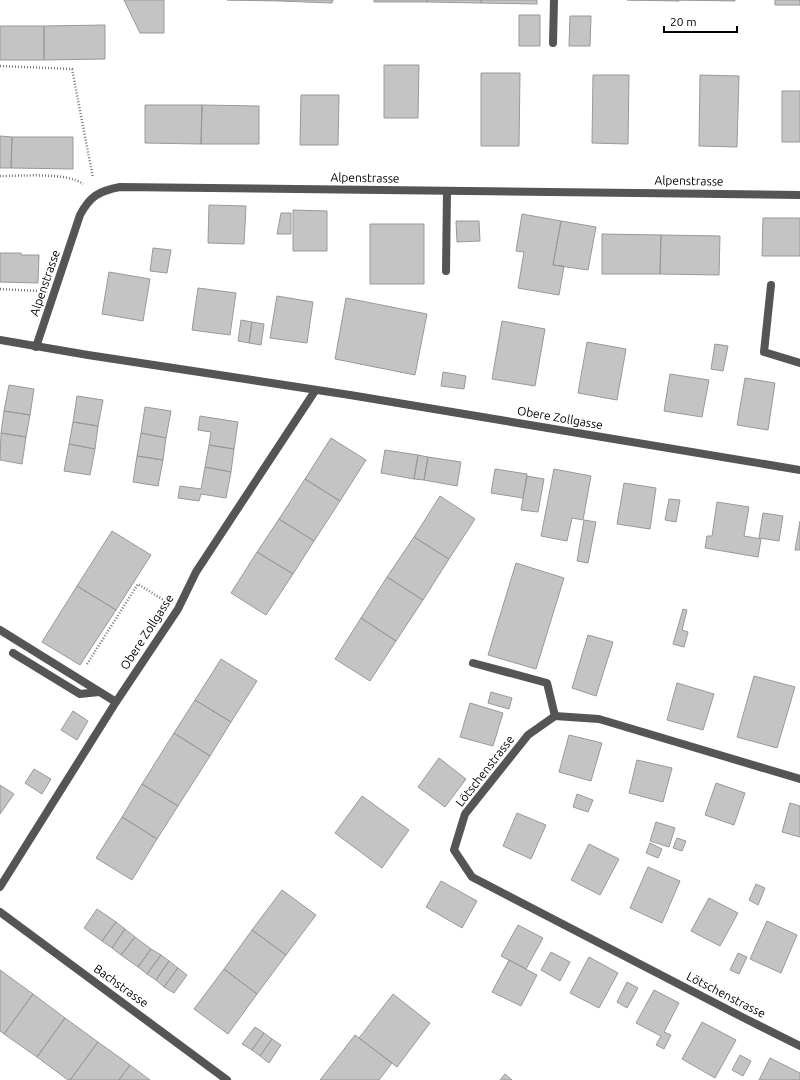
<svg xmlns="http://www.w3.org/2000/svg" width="800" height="1080" font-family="Ubuntu,sans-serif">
	<rect width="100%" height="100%" fill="#fff"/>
	<path fill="#c4c4c4" stroke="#999" d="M 124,0 L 164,0 L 164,33 L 140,33 Z
		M 227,0 L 280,0 L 280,1 Z
		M 280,0 L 333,0 L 332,3 L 280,1 Z
		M 374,0 L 427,0 L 427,2 L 374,2 Z
		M 427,0 L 481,0 L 481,3 L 427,2 Z
		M 481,0 L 537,0 L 537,4 L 481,3 Z
		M 627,0 L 679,0 L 679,1 Z
		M 679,0 L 735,0 L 735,1 Z
		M 775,0 L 800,0 L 800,5 L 775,5 Z
		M 519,15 L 540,15 L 540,46 L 519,46 Z
		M 570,16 L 591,16 L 590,46 L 569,46 Z
		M 105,25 L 105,59 L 44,60 L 44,26 Z
		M 0,26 L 44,26 L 44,60 L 0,60 Z
		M 384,65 L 419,65 L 418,118 L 384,118 Z
		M 481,73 L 520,73 L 519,146 L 481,146 Z
		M 593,75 L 629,75 L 628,144 L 592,143 Z
		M 700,75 L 739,76 L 737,147 L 699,146 Z
		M 782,91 L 800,91 L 800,142 L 782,142 Z
		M 301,95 L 339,95 L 338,145 L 300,145 Z
		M 145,105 L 202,105 L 201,144 L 145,143 Z
		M 202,105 L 259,106 L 259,144 L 201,144 Z
		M 0,136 L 12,137 L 11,168 L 0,168 Z
		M 12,137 L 73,137 L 73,169 L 11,168 Z
		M 209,205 L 246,206 L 244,244 L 208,243 Z
		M 293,210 L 327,211 L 327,251 L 293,251 Z
		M 281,213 L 291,213 L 291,234 L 277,234 Z
		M 522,214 L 561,221 L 553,265 L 564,266 L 559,295 L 518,288 L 524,252 L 516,251 Z
		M 763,218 L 800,218 L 800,256 L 762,256 Z
		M 456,221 L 479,221 L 480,241 L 457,242 Z
		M 561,221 L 596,227 L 588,270 L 553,265 Z
		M 370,224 L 424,224 L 424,284 L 370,284 Z
		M 602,234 L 661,235 L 660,274 L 602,274 Z
		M 661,235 L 720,236 L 719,275 L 660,274 Z
		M 153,248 L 171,250 L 167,273 L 150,271 Z
		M 0,253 L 21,253 L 21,255 L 39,255 L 38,283 L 0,282 Z
		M 109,272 L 150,279 L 143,321 L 102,314 Z
		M 198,288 L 236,293 L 230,335 L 192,330 Z
		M 277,296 L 313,302 L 307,343 L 270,338 Z
		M 346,298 L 427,314 L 415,375 L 335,359 Z
		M 241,320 L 252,322 L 249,343 L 238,341 Z
		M 502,321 L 545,329 L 535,386 L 492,379 Z
		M 252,322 L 264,324 L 261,345 L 249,343 Z
		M 587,342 L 626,349 L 617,400 L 578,393 Z
		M 715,344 L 728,346 L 723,371 L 711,369 Z
		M 443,372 L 466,376 L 464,389 L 441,386 Z
		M 670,374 L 709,380 L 702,417 L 664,411 Z
		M 745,378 L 775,383 L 768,430 L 737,425 Z
		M 9,385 L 34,389 L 30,415 L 4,411 Z
		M 77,396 L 103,400 L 98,426 L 73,422 Z
		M 145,407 L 171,411 L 166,438 L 141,433 Z
		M 4,411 L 30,415 L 26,437 L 1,433 Z
		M 200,416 L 238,422 L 234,449 L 209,445 L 211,432 L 198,430 Z
		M 73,422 L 98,426 L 95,449 L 69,444 Z
		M 1,433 L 26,437 L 22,464 L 0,460 Z
		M 141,433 L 166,438 L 163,460 L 137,456 Z
		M 331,438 L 366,460 L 340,501 L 305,479 Z
		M 69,444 L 95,449 L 90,475 L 64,471 Z
		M 209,445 L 234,449 L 231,472 L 205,467 Z
		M 385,450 L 418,455 L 414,479 L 381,473 Z
		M 418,455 L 428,457 L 424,480 L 414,479 Z
		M 137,456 L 163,460 L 158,486 L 133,482 Z
		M 428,457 L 461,462 L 457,486 L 424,480 Z
		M 205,467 L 231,472 L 226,498 L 201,494 L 199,501 L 178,498 L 180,486 L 201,489 Z
		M 495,469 L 527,474 L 523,498 L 491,493 Z
		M 554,469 L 591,476 L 583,520 L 572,518 L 567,541 L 541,536 Z
		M 527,476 L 544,479 L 538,512 L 521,510 Z
		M 305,479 L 340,501 L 314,541 L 279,519 Z
		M 624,483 L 656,488 L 650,529 L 617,524 Z
		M 440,496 L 475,519 L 449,559 L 414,537 Z
		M 669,499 L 680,500 L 676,522 L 665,520 Z
		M 717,502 L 749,507 L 744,536 L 761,539 L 758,557 L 705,548 L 707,536 L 712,536 Z
		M 763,513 L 783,516 L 779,541 L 759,538 Z
		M 279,519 L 314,541 L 293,574 L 257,552 Z
		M 584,520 L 596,522 L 588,563 L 577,561 Z
		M 800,521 L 800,550 L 795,550 Z
		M 112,531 L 151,555 L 116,610 L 77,586 Z
		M 414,537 L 449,559 L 423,600 L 387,577 Z
		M 257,552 L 293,574 L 266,615 L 231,593 Z
		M 516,563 L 564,578 L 536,669 L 488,655 Z
		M 387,577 L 423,600 L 396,641 L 361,618 Z
		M 77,586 L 116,610 L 80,665 L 42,642 Z
		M 683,609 L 687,610 L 682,630 L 688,632 L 684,647 L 673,644 Z
		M 361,618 L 396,641 L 370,681 L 335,659 Z
		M 588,635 L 613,642 L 596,696 L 572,688 Z
		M 221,659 L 257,681 L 231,722 L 195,700 Z
		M 754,676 L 795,687 L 777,748 L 737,737 Z
		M 677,683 L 714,694 L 703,730 L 667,720 Z
		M 491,692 L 512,698 L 509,709 L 488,703 Z
		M 195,700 L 231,722 L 210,756 L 174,733 Z
		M 470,703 L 503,713 L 493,746 L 460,737 Z
		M 73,711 L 88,721 L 77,740 L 61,730 Z
		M 174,733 L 210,756 L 178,806 L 142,784 Z
		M 569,735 L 602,743 L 591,781 L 559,772 Z
		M 439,758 L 466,779 L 445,807 L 418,787 Z
		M 637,760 L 672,768 L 663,802 L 629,793 Z
		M 34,769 L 51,779 L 42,794 L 25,783 Z
		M 716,783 L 745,793 L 734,825 L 705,815 Z
		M 142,784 L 178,806 L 157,839 L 122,817 Z
		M 0,785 L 14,794 L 0,814 Z
		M 577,794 L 593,800 L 588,812 L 573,807 Z
		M 362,796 L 409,830 L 382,868 L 335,833 Z
		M 790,803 L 800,806 L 800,837 L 782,832 Z
		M 517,813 L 546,825 L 531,859 L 503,846 Z
		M 122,817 L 157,839 L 132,880 L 96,858 Z
		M 656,822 L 675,828 L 669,847 L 650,841 Z
		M 677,838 L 686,841 L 682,851 L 673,848 Z
		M 650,843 L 662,849 L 658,858 L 646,853 Z
		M 589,844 L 619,859 L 600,895 L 571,880 Z
		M 648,867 L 680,881 L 662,923 L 630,908 Z
		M 441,881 L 477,901 L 462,928 L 426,907 Z
		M 756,884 L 765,888 L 758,905 L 749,900 Z
		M 282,890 L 316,915 L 286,955 L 252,930 Z
		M 709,898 L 738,913 L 720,946 L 691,931 Z
		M 97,909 L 116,922 L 102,941 L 84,928 Z
		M 767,921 L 797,935 L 781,973 L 750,959 Z
		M 116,922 L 125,929 L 112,948 L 102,941 Z
		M 518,925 L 543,938 L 526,969 L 501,956 Z
		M 125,929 L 135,937 L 121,955 L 112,948 Z
		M 252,930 L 286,955 L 257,994 L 224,969 Z
		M 135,937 L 151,949 L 138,967 L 121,955 Z
		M 151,949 L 161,955 L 147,974 L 138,967 Z
		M 551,952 L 570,962 L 560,981 L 541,970 Z
		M 738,953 L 747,957 L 739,974 L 730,970 Z
		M 161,955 L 169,961 L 156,980 L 147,974 Z
		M 589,957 L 618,973 L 599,1008 L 570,993 Z
		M 509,960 L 537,975 L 521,1006 L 492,992 Z
		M 169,961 L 178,968 L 164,987 L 156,980 Z
		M 178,968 L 187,975 L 174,993 L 164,987 Z
		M 224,969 L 257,994 L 228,1034 L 194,1009 Z
		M 0,970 L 33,994 L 4,1034 L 0,1031 Z
		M 627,982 L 638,988 L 627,1008 L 617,1002 Z
		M 654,990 L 679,1003 L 664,1032 L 671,1035 L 664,1049 L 656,1045 L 661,1036 L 636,1023 Z
		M 33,994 L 65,1018 L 37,1057 L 4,1034 Z
		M 393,994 L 430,1023 L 397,1067 L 359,1038 Z
		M 65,1018 L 98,1042 L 70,1080 L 68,1080 L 37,1057 Z
		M 702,1022 L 736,1040 L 715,1078 L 682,1059 Z
		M 255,1027 L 264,1033 L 252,1050 L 242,1044 Z
		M 264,1033 L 272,1039 L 260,1056 L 252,1050 Z
		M 355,1035 L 392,1063 L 379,1080 L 320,1080 Z
		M 272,1039 L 281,1045 L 269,1063 L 260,1056 Z
		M 98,1042 L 130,1065 L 119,1080 L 70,1080 Z
		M 740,1055 L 751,1061 L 743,1076 L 732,1070 Z
		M 770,1058 L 800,1073 L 800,1080 L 759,1080 Z
		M 130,1065 L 150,1080 L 119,1080 Z
		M 505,1074 L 512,1080 L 500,1080 Z"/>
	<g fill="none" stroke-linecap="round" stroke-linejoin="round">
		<path stroke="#777" stroke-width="2.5" stroke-dasharray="1 2" stroke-linecap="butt" d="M 0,66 L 72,69 L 93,178
			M 0,176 C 20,176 68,172 83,184
			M 0,289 L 37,291
			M 87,664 L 138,584 L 165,601"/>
		<path stroke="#555" stroke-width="8" d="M 553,43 L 554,0
			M 446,271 L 447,191
			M 771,285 L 764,352 L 800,363
			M 0,630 L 116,702
			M 13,653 L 80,694 L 99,692
			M 473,663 L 547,683 L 555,716"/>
		<path stroke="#555" stroke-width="8" d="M 36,347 L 80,215 C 90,196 99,191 120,187 L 800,195
			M 800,779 L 599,719 L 555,716 L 528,735 L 465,814 L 454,850 L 472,877 L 746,1019 L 800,1046
			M 0,887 L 116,702 L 178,609 L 196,572 L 315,391
			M 0,912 L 227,1080"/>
		<path stroke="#555" stroke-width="8" d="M 0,340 L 88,355 L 350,395 L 800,470"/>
	</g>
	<g text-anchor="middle" stroke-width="3" stroke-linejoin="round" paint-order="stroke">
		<g font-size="12" fill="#000" stroke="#fff">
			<text transform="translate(365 178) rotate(1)" y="4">Alpenstrasse</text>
			<text transform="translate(689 181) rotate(1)" y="4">Alpenstrasse</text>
			<text transform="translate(45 283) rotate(-71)" y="4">Alpenstrasse</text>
			<text transform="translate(560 418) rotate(10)" y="4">Obere Zollgasse</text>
			<text transform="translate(147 632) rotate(-57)" y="4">Obere Zollgasse</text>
			<text transform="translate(485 771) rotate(-52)" y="4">Lötschenstrasse</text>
			<text transform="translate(121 986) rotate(36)" y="4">Bachstrasse</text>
			<text transform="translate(726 995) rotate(27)" y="4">Lötschenstrasse</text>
		</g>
	</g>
	<path d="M664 26v6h73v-6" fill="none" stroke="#000000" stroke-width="2"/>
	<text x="670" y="26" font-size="12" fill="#000000" stroke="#ffffff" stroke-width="3" paint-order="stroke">20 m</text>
</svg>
